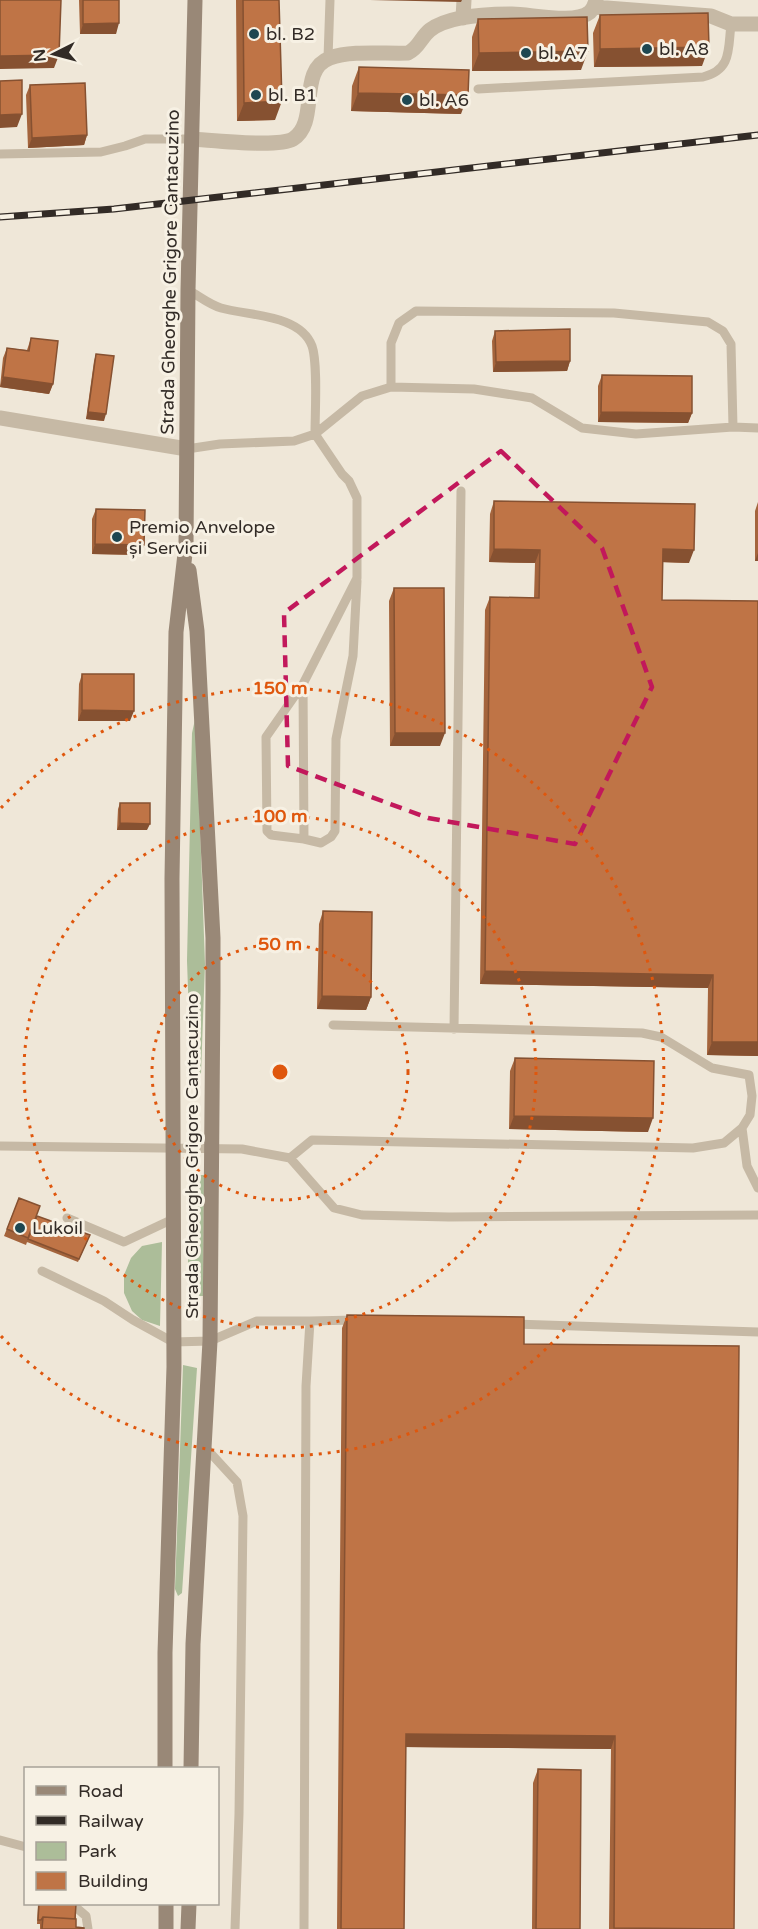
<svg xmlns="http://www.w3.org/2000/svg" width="758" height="1929" font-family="'Varela Round',sans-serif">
	<rect width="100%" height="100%" fill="#efe7d8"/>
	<path fill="#acbd99" d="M 196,715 L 205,964 L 201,1074 L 191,1073 L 187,961 L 192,733 Z
		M 188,1175 L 204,1175 L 203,1296 L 188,1296 Z
		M 162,1242 L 160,1326 L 142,1320 L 132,1311 L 124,1293 L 124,1275 L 131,1258 L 142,1246 Z
		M 183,1365 L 197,1368 L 182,1593 L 178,1596 L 175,1589 Z"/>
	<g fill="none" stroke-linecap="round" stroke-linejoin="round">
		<path stroke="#c6b9a5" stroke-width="9" d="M 328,58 L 330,0
			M 478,89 L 703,77 C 732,70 728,49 731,24
			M 0,154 L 101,152 L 125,146 L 145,139 L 191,139
			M 391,387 L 474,389 L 532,398 L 582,428 L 636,434 L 733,427 L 758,428
			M 187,449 L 220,444 L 294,441 L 315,434 C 315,413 318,363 312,346 C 300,314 249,316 221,308 C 210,305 199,296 188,290
			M 303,684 L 304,839 L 271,835 L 267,831 L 266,737 L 303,684 L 357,578 L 357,498 L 349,481 L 342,474 L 315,434 L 362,396 L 391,387 L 391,343 L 399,323 L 416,311 L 614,313 L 708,322 L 723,331 L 731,344 L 733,427
			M 304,839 L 321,843 L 331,837 L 335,831 L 336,739 L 353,656 L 357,581
			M 454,1029 L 461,491
			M 742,1128 L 747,1166 L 758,1188
			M 0,1146 L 242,1149 L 290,1158 L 334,1208 L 362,1215 L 449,1217 L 758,1215
			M 290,1158 L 312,1140 L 693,1148 L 724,1143 L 742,1128 L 750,1115 L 752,1096 L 749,1075 L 712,1068 L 661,1037 L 642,1033 L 333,1025
			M 67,1218 L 124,1242 L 173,1219
			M 42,1271 L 104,1301 L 133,1320 L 173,1342 L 210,1341 L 257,1321 L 310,1321
			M 514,1324 L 758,1332
			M 204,1446 L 237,1482 L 243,1516 L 239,1814 L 235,1929
			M 0,1840 L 26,1847
			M 72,1904 L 86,1916 L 88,1929
			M 304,1929 L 306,1386 L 310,1321 L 356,1320"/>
		<path stroke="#c6b9a5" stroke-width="15" d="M 594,7 L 711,16 L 731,24 L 758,24
			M 463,18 L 464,0
			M 191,139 C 211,140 278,148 293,139 C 320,122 297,70 330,58 C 351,50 385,54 408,53 C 419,48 421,37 430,30 C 448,16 489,14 512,14 C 531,14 575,25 590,12 C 593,9 595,4 596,0
			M 0,418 L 187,449"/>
		<path stroke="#987" stroke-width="15" d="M 189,570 L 197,631 L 213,938 L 213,991 L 210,1341 L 193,1644 L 191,1768
			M 165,1768 L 165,1653 L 174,1367 L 172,879 L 176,632 L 186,545 L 188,290 L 195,0
			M 166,1904 L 166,1929
			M 188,1929 L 189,1904"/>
		<defs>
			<path id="rail" d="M 0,217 L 114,209 L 758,135"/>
		</defs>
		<use href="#rail" stroke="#322b26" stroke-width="7"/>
		<use href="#rail" stroke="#f7f1e4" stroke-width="4.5" stroke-dasharray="14" stroke-linecap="butt"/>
	</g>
	<path fill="#a4643c" d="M 79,0 L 119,0 L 116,34 L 80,34 Z
		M 236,0 L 279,0 L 275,120 L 237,121 Z
		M 600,15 L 702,66 L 594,67 L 593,33 Z
		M 478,19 L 581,70 L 472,71 L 472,37 Z
		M 359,67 L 461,114 L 351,111 L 352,86 Z
		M 30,85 L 87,135 L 84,145 L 28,148 L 26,95 Z
		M 495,331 L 570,361 L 567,371 L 493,372 L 492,341 Z
		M 31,338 L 53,384 L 49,394 L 0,387 L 3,358 L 7,348 L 27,350 Z
		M 96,354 L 104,421 L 86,419 L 94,361 Z
		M 602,375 L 692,413 L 688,423 L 598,422 L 598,386 Z
		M 494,501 L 689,563 L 663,562 L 662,600 L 758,601 L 758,1056 L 707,1055 L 708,988 L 480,984 L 485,610 L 490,597 L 534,598 L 535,563 L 489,562 L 490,514 Z
		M 758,502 L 758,561 L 755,561 L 755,511 Z
		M 96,509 L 141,555 L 92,554 L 92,519 Z
		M 394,588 L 440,746 L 390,746 L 389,601 Z
		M 82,674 L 130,721 L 78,721 L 79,684 Z
		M 120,803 L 147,830 L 117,830 L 118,809 Z
		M 323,911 L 371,997 L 366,1010 L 317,1009 L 319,924 Z
		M 515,1058 L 648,1132 L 509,1129 L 510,1071 Z
		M 19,1198 L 37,1216 L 90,1235 L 78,1262 L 27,1242 L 30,1233 L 26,1245 L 4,1236 Z
		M 347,1315 L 524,1344 L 734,1929 L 609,1929 L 611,1749 L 406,1747 L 404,1929 L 337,1929 L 342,1328 Z
		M 538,1769 L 580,1929 L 532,1929 L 533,1783 Z
		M 38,1904 L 76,1904 L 76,1927 L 84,1929 L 40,1929 L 40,1924 L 37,1924 Z"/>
	<path fill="#865131" d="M 370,0 L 462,0 L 461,2 Z
		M 119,23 L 116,34 L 80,34 L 83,24 Z
		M 709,47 L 702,66 L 594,67 L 600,49 Z
		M 588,51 L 581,70 L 472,71 L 479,53 Z
		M 59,55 L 54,68 L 0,69 L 0,56 Z
		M 358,93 L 468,95 L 461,114 L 351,111 Z
		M 282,101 L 275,120 L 237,121 L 244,103 Z
		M 22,114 L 17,127 L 0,128 L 0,115 Z
		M 87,135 L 84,145 L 28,148 L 32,138 Z
		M 570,361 L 567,371 L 493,372 L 496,362 Z
		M 3,377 L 53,384 L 49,394 L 0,387 Z
		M 88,412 L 106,414 L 104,421 L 86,419 Z
		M 601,412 L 692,413 L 688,423 L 598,422 Z
		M 95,544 L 144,545 L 141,555 L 92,554 Z
		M 494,549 L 540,550 L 535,563 L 489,562 Z
		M 663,549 L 694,550 L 689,563 L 658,562 Z
		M 758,553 L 758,561 L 755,561 Z
		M 82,710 L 134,711 L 130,721 L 78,721 Z
		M 395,733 L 445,733 L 440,746 L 390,746 Z
		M 120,823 L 150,824 L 147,830 L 117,830 Z
		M 485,971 L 713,975 L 708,988 L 480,984 Z
		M 322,996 L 371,997 L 366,1010 L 317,1009 Z
		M 712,1042 L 758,1042 L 758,1056 L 707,1055 Z
		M 514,1116 L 653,1118 L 648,1132 L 509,1129 Z
		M 406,1734 L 615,1736 L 611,1749 L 401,1747 Z"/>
	<path fill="#bf7446" stroke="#865131" stroke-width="1.5" d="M 0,0 L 61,0 L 59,55 L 0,56 Z
		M 83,0 L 119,0 L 119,23 L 83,24 Z
		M 243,0 L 279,0 L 282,101 L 244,103 Z
		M 708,13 L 709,47 L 600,49 L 600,15 Z
		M 587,17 L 588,51 L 479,53 L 478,19 Z
		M 359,67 L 469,70 L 468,95 L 358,93 Z
		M 22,80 L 22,114 L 0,115 L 0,81 Z
		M 85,83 L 87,135 L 32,138 L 30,85 Z
		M 570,329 L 570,361 L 496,362 L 495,331 Z
		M 31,338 L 58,341 L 53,384 L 3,377 L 7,348 L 29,351 Z
		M 96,354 L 114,356 L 106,414 L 88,412 Z
		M 602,375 L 692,376 L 692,413 L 601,412 Z
		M 494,501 L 695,504 L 694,550 L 663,549 L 662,600 L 758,601 L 758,1042 L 712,1042 L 713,975 L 485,971 L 490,597 L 539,598 L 540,550 L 494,549 Z
		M 96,509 L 145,510 L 144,545 L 95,544 Z
		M 394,588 L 444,588 L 445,733 L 395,733 Z
		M 82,674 L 134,674 L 134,711 L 82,710 Z
		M 120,803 L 150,803 L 150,824 L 120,823 Z
		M 323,911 L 372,912 L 371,997 L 322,996 Z
		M 515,1058 L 654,1061 L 653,1118 L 514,1116 Z
		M 19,1198 L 40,1206 L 28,1238 L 7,1229 Z
		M 37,1216 L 90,1235 L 79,1259 L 28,1239 Z
		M 347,1315 L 524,1317 L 524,1344 L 739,1346 L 734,1929 L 614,1928 L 615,1736 L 406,1734 L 404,1929 L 341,1929 Z
		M 538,1769 L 581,1770 L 580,1929 L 536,1929 Z
		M 39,1904 L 76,1904 L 75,1919 L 43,1917 L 41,1920 L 38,1920 Z
		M 43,1917 L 76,1919 L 76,1927 L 84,1928 L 84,1929 L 42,1929 Z"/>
	<path fill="none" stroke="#c2185b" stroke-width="4.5" stroke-dasharray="12 8" stroke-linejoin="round" d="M 501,451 L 602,548 L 652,687 L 575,844 L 428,818 L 288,766 L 284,613 Z"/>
	<g fill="none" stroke="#df570d" stroke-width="3" stroke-dasharray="3 6">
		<circle cx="280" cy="1072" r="128"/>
		<circle cx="280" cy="1072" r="256"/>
		<path d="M1 808A384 384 0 1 1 1 1336"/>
	</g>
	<g fill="#1e4751" stroke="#f7f1e4" stroke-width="2">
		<circle cx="254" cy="34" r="6"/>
		<circle cx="647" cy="49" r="6"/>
		<circle cx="526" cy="53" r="6"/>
		<circle cx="256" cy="95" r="6"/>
		<circle cx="407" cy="100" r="6"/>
		<circle cx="117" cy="537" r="6"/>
		<circle cx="20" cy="1228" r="6"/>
	</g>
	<g text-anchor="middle" stroke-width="6" stroke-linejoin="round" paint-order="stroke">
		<g font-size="18" fill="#322b26" stroke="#f7f1e4" text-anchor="start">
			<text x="266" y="40">bl. B2</text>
			<text x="659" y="55">bl. A8</text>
			<text x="538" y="59">bl. A7</text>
			<text x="268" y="101">bl. B1</text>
			<text x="419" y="106">bl. A6</text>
			<text x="129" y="533">Premio Anvelope<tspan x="129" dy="21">și Servicii</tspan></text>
			<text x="32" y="1234">Lukoil</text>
		</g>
		<g font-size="18" fill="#322b26" stroke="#f7f1e4">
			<text transform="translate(170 272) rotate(-89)" y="6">Strada Gheorghe Grigore Cantacuzino</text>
			<text transform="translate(192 1156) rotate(-90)" y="6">Strada Gheorghe Grigore Cantacuzino</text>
		</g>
	</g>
	<circle cx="280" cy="1072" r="9" fill="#df570d" stroke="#f7f1e4" stroke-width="3"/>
	<g font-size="18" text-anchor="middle" font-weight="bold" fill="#df570d" stroke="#f7f1e4" stroke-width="6" stroke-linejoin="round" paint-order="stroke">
		<text x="280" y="694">150 m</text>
		<text x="280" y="822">100 m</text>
		<text x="280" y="950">50 m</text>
	</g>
	<rect x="24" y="1767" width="195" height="138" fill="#f7f1e4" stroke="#a8a298" stroke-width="1.5"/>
	<rect x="36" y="1786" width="30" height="9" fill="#998877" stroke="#a8a298" stroke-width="1.5"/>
	<text x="78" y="1797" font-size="18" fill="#322b26">Road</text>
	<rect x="36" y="1816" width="30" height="9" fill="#322b26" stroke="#a8a298" stroke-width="1.5"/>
	<text x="78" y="1827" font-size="18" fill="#322b26">Railway</text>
	<rect x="36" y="1842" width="30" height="18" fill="#acbd99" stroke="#a8a298" stroke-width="1.5"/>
	<text x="78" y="1857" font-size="18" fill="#322b26">Park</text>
	<rect x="36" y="1872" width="30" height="18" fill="#bf7446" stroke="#a8a298" stroke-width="1.5"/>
	<text x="78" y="1887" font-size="18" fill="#322b26">Building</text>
	<g transform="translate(54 54) rotate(264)" stroke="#f7f1e4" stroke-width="4.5" paint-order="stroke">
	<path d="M0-4.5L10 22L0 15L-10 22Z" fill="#322b26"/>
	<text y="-9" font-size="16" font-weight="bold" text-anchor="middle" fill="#322b26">N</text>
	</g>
</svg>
